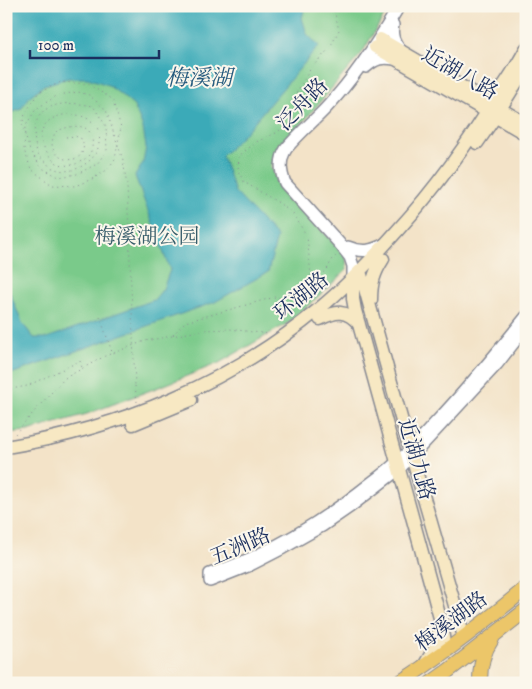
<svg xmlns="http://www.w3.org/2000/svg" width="532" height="689" font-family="'IM FELL DW Pica','Noto Serif SC',serif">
	<rect width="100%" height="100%" fill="#fbf7ec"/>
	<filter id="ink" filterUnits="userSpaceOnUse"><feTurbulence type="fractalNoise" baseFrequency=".02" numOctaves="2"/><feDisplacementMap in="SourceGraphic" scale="10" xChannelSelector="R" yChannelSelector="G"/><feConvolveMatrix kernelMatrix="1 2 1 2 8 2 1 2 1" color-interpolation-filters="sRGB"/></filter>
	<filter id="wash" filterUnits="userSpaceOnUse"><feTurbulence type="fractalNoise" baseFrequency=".0096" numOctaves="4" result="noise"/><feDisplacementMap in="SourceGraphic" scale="20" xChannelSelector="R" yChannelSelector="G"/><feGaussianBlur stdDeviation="1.12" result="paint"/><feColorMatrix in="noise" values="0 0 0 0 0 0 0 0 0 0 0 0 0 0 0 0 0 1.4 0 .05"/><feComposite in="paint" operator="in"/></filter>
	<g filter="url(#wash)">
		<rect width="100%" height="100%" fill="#f3e3c8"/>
		<path fill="#7aca8a" stroke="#4a7c74" d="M 6,6 L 390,6 L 362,53 L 297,129 L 282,149 L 271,166 L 280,188 L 346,255 L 347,270 L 290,322 L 219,363 L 167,384 L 87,414 L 28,431 L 6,433 Z"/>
		<path fill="#3aaab8" stroke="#2a6c8b" d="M 6,6 L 305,6 L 302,18 L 307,34 L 319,46 L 243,135 L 222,156 L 235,192 L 277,237 L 268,272 L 215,302 L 11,374 L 6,374 L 6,283 L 22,323 L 34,338 L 47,338 L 154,300 L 163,289 L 170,270 L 135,176 L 143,163 L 146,147 L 143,128 L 134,106 L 120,94 L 108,85 L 88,78 L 68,78 L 44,85 L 30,96 L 21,109 L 6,115 Z"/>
	</g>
	<g filter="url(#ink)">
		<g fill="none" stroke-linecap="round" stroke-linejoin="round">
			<defs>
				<path id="tertiary" d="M 393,25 C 391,36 394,42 401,51
					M 366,67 C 376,58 382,57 395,59
					M 348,247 C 362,253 372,251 385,244
					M 353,278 L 353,266 L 350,257 L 339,243 L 285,183 C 280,171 279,160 286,149 C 298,134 314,121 327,107 C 355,77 378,42 399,6
					M 526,317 C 497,353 468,388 437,421 C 424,435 412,450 397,462 C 389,470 380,476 371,483 C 322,522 269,555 210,574 L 210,581 L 248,566 L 283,548 L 322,526 L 351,506 L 399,469 L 425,442 L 497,364 L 526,327"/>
				<path id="secondary" d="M 380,39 L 526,124
					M 375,47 L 526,134
					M 477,143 L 495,117 L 526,67
					M 360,271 L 410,450 L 464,637
					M 353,278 L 353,299 L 355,310 L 434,596 L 441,622 L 445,651
					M 371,300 C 371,283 374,273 383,259
					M 320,319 C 336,311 346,309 359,324
					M 133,424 L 191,400
					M 6,447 C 121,428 231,383 320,308 C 348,285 373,258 397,231 C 436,188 470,141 500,91 C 509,78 518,64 526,49
					M 424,666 L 437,644 L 439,630"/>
				<path id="primary" d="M 480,681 C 480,665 483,652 492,639
					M 399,683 C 444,654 485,622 526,588
					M 431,683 L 448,671 L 526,610"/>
			</defs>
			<use href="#tertiary" stroke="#878993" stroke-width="14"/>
			<use href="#secondary" stroke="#878993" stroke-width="15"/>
			<use href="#primary" stroke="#878993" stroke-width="16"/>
			<path stroke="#878993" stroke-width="1" stroke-dasharray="1 4" stroke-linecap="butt" d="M 333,6 L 339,30 L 330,48 L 311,68 L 295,95 L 292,121 L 276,133 L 256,142 L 239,156 L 238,171 L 244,182 L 279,203 L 293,214 L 307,236 L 311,276 C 332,275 325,265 336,256
				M 100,317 L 112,352
				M 173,335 L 185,322 L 275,297 L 290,300 L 311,276
				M 135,386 L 137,402
				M 6,390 L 27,386 L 80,361 L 82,368
				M 15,434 L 39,406 L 65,378 L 105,356 L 145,341 L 204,330 L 230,329 L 268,334"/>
			<use href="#tertiary" stroke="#fff" stroke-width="11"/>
			<use href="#secondary" stroke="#f7e8c3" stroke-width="12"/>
			<use href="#primary" stroke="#ecc669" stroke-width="14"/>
			<path stroke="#878993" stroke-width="1" stroke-dasharray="1 4" stroke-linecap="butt" d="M 66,137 L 75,136 L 82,139 C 91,165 54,166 52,144 C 52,140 54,136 55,132 C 63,128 76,124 85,128 C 94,132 94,148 89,155 C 85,160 78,163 73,165 C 66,166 57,165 52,159 C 47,152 40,144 41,135 C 44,105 106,108 99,143 C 98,152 93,159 85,164 C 76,171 63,173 53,168 C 51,168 48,165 47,163 C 45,161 40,158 39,156 C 35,150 33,132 35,126 C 36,121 41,112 45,110 C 59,101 77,103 93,106 L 106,126 L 107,150 L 97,164 L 77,174 L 59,177 L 42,168 L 30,151 L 22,125 L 25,114 L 38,93 L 61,82 L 88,84 L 112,99 L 121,127 L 115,159 L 107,170 L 92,179 L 75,186 L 52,185 L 31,169 L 24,150 L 25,127 L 36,109 L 58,95 L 78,92 L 89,95 L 106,110 L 123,160 L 127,186 L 135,386"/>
		</g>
	</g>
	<g text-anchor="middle" stroke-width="4" stroke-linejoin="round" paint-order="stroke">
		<g font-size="21" fill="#1b2f5e" stroke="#fbf7ec">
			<text transform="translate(460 73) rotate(30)" y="7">近湖八路</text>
			<text transform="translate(302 104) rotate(-46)" y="7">泛舟路</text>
			<text transform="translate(301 296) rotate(-39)" y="7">环湖路</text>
			<text transform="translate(417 459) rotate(74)" y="7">近湖九路</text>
			<text transform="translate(240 546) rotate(-23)" y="7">五洲路</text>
			<text transform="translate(451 621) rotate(-37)" y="7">梅溪湖路</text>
		</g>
		<g font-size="21" fill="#385e6b" stroke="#fbf7ec">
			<text x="147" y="243">梅溪湖公园</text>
		</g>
		<g font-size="22" font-style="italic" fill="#265a7e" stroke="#fbf7ec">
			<text x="199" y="85">梅溪湖</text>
		</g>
	</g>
	<rect width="532" height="689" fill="none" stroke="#fbf7ec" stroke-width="25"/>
	<path d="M30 50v8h129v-8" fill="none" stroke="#1b2f5e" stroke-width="2.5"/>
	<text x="38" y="50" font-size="15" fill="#1b2f5e" stroke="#fbf7ec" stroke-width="4" paint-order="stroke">100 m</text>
</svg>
